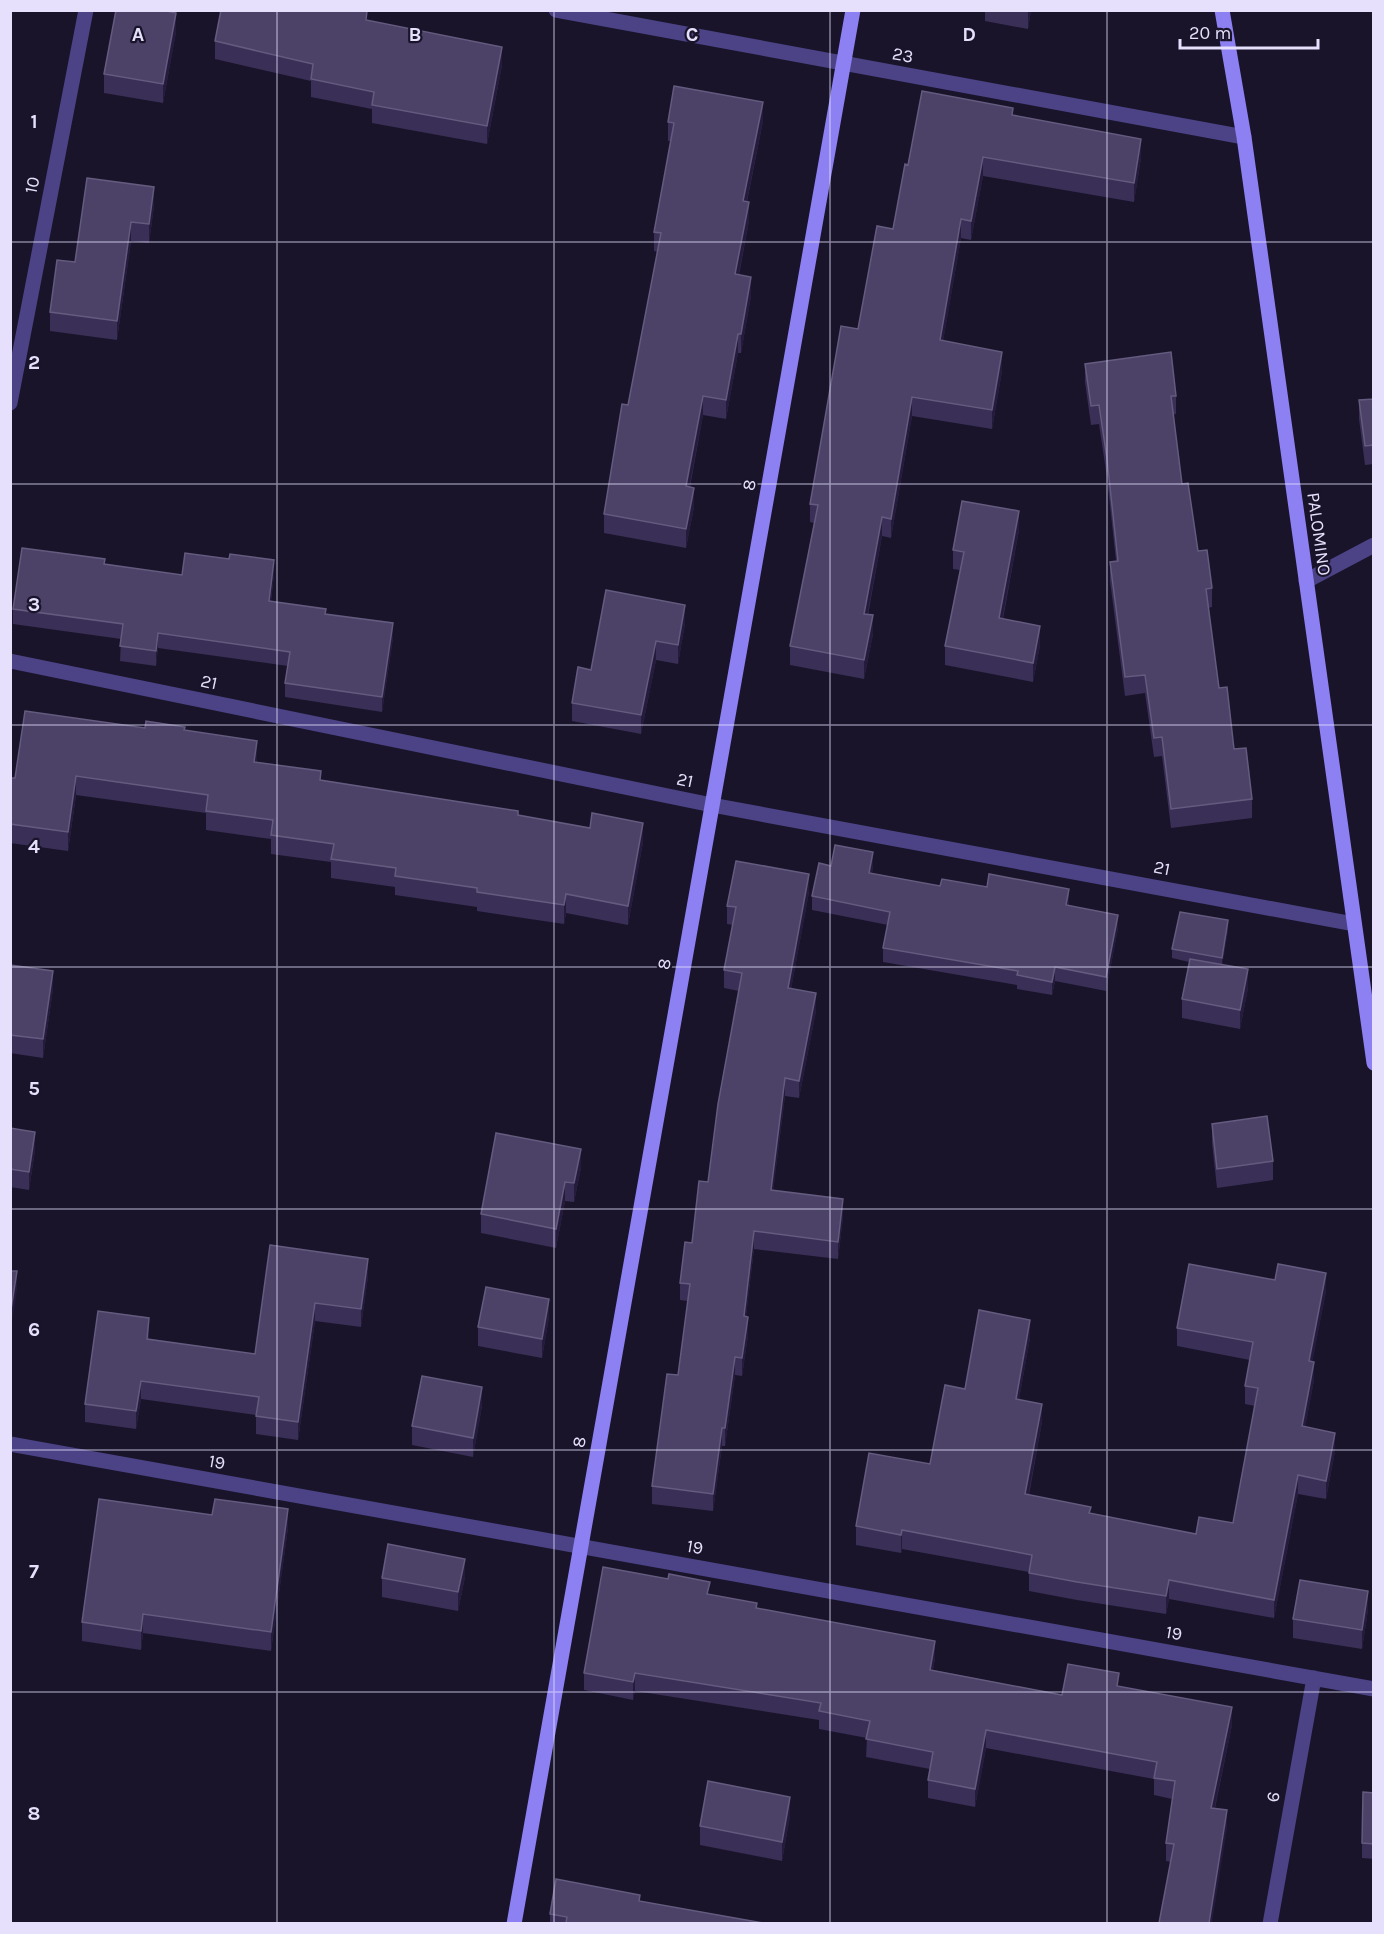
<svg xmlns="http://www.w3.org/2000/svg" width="1384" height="1934" font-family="Karla,sans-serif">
	<rect width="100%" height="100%" fill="#19142a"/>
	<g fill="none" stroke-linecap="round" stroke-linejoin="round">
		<path stroke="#4b4385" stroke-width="15" d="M 556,10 L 1244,137
			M 10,403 L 86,10
			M 1306,581 L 1374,545
			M 10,661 L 712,805 L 1354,924
			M 10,1444 L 1374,1689
			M 1270,1924 L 1314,1678"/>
		<path stroke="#8c80f3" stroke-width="15" d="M 1222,10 L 1244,137 L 1374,1063
			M 514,1924 L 853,10"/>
	</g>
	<path fill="#3a2f56" d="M 985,10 L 1031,10 L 1028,29 L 985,21 Z
		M 367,20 L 502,65 L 487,144 L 372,123 L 372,109 L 311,97 L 311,81 L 215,59 L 215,41 Z
		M 176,32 L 163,103 L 104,93 L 104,74 Z
		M 1013,115 L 1141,158 L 1134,202 L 983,176 L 971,240 L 961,238 L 943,341 L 1002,371 L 992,429 L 912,416 L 891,538 L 882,536 L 868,615 L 873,634 L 864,679 L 790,665 L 790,646 L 814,523 L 810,522 L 810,504 L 858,329 L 893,229 L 908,165 Z
		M 763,121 L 747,202 L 749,221 L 739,275 L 751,296 L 741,353 L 738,353 L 726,419 L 703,415 L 690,487 L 694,507 L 686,548 L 604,533 L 604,514 L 628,405 L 658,252 L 654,251 L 654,232 L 671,141 L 668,141 L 668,122 Z
		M 154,206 L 149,243 L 131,241 L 117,340 L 50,331 L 50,312 L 75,262 Z
		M 1085,364 L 1176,396 L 1176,414 L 1173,415 L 1182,484 L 1198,551 L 1212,588 L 1212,607 L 1208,608 L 1219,688 L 1234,749 L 1252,799 L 1252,818 L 1171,828 L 1162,756 L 1154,757 L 1145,693 L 1125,696 L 1110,581 L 1110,562 L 1116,561 L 1107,478 L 1099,424 L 1091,425 L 1085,382 Z
		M 1374,399 L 1374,464 L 1365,465 L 1359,419 L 1359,400 Z
		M 1019,530 L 1003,619 L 1040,645 L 1033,682 L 945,665 L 945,646 L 960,570 L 953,569 L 953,550 Z
		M 105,564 L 182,575 L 274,575 L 271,601 L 326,614 L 393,638 L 382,712 L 285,697 L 285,683 L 288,666 L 158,648 L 156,666 L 120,661 L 121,639 L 13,624 L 13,609 Z
		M 685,623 L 678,664 L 656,660 L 641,734 L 572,721 L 572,703 L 591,670 Z
		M 145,728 L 185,731 L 257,760 L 257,762 L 321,781 L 518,815 L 643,842 L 628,925 L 566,913 L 564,924 L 477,911 L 477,907 L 395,895 L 395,887 L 331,878 L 331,862 L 271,854 L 271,839 L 206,830 L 206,813 L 76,795 L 68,851 L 10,843 L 10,778 L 15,778 Z
		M 831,866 L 873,866 L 872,873 L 940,886 L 1069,902 L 1069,905 L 1118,928 L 1106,991 L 1055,981 L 1052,995 L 1017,989 L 1017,985 L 883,962 L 883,948 L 888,925 L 812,910 L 812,896 Z
		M 809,892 L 791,989 L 816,1011 L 799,1098 L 785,1096 L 773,1191 L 843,1217 L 838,1259 L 754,1249 L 746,1316 L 748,1335 L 742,1376 L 735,1375 L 725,1446 L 722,1446 L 713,1511 L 652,1504 L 652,1486 L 678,1375 L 688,1301 L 680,1300 L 680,1283 L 708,1182 L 739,991 L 724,988 L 724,970 L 733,925 L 727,924 L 727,906 Z
		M 1228,930 L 1222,965 L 1248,988 L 1240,1029 L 1182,1018 L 1182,999 L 1189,962 L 1172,958 L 1172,949 Z
		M 10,965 L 53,989 L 43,1058 L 10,1053 Z
		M 1212,1124 L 1273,1161 L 1273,1180 L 1217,1188 L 1212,1143 Z
		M 10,1128 L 35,1150 L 29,1190 L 10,1187 Z
		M 581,1168 L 574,1202 L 565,1201 L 556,1248 L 481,1233 L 481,1214 Z
		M 270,1245 L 368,1276 L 361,1327 L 315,1321 L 298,1440 L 256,1434 L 256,1415 L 141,1399 L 136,1429 L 85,1422 L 85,1404 L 149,1336 L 149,1339 L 255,1354 Z
		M 1326,1291 L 1312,1362 L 1314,1380 L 1305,1427 L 1335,1451 L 1326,1499 L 1298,1494 L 1274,1618 L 1169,1599 L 1166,1614 L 1077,1600 L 1029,1591 L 1029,1572 L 902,1549 L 901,1553 L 856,1545 L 856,1526 L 930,1464 L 965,1389 L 1030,1338 L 1019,1399 L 1042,1422 L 1029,1495 L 1091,1514 L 1196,1534 L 1233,1523 L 1255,1406 L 1245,1404 L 1245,1386 L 1250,1360 L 1177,1346 L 1177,1328 Z
		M 549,1317 L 542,1358 L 478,1346 L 478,1327 Z
		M 482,1406 L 473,1457 L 412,1445 L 412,1426 Z
		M 288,1528 L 271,1651 L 143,1633 L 141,1650 L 82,1641 L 82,1622 Z
		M 465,1577 L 458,1611 L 382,1597 L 382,1578 Z
		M 710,1594 L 935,1658 L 933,1670 L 1062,1695 L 1119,1686 L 1232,1725 L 1215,1808 L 1227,1828 L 1171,1862 L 1166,1861 L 1166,1843 L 1172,1799 L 1154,1795 L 1154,1779 L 986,1748 L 975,1807 L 928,1798 L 928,1780 L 930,1769 L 866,1757 L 867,1738 L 819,1729 L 819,1720 L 635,1691 L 633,1700 L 584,1690 L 584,1673 Z
		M 1368,1610 L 1362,1649 L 1293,1638 L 1293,1619 Z
		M 1374,1793 L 1374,1859 L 1362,1858 L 1362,1843 Z
		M 790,1816 L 782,1861 L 700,1845 L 700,1826 Z
		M 640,1901 L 763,1923 L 550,1923 L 550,1914 Z"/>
	<path fill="#251c3d" d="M 1028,10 L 1031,10 L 1028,29 Z
		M 176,13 L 176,32 L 163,103 L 163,84 Z
		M 502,47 L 502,65 L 487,144 L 487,126 Z
		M 763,102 L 763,121 L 743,220 L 743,201 Z
		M 1141,139 L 1141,158 L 1134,202 L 1134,183 Z
		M 983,157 L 983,176 L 971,240 L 971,221 Z
		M 154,187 L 154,206 L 149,243 L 149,224 Z
		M 749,202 L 749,221 L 735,293 L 735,274 Z
		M 961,219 L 961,238 L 940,359 L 940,340 Z
		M 131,222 L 131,241 L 117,340 L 117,321 Z
		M 751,277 L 751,296 L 741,353 L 741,334 Z
		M 738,334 L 738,353 L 726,419 L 726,400 Z
		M 1002,352 L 1002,371 L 992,429 L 992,410 Z
		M 703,396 L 703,415 L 686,505 L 686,486 Z
		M 912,397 L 912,416 L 891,538 L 891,519 Z
		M 694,488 L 694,507 L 686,548 L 686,529 Z
		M 1019,511 L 1019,530 L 999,637 L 999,618 Z
		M 882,517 L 882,536 L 864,633 L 864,614 Z
		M 274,560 L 274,575 L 269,616 L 269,601 Z
		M 685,605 L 685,623 L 678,664 L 678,645 Z
		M 873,615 L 873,634 L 864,679 L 864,660 Z
		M 393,623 L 393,638 L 382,712 L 382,697 Z
		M 1040,626 L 1040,645 L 1033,682 L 1033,663 Z
		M 158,633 L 158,648 L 156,666 L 156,651 Z
		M 656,641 L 656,660 L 641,734 L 641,715 Z
		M 257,741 L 257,760 L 254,781 L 254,762 Z
		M 76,776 L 76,795 L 68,851 L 68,832 Z
		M 643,823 L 643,842 L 628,925 L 628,906 Z
		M 873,852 L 873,866 L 869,887 L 869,873 Z
		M 809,874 L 809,892 L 788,1006 L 788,988 Z
		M 1069,889 L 1069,902 L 1066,919 L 1066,905 Z
		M 566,894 L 566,913 L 564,924 L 564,905 Z
		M 1118,915 L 1118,928 L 1106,991 L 1106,977 Z
		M 1228,920 L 1228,930 L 1222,968 L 1222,958 Z
		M 1055,967 L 1055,981 L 1052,995 L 1052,982 Z
		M 1248,969 L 1248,988 L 1240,1029 L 1240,1010 Z
		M 53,971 L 53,989 L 43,1058 L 43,1039 Z
		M 816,993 L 816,1011 L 799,1098 L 799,1081 Z
		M 785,1078 L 785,1096 L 771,1208 L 771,1190 Z
		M 35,1132 L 35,1150 L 29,1190 L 29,1172 Z
		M 581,1149 L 581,1168 L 574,1202 L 574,1183 Z
		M 565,1182 L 565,1201 L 556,1248 L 556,1229 Z
		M 843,1199 L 843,1217 L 838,1259 L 838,1242 Z
		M 754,1231 L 754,1249 L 744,1334 L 744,1316 Z
		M 368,1259 L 368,1276 L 361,1327 L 361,1309 Z
		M 17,1271 L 17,1290 L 10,1334 L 10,1316 Z
		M 1326,1273 L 1326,1291 L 1309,1379 L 1309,1361 Z
		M 549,1299 L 549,1317 L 542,1358 L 542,1339 Z
		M 315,1303 L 315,1321 L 298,1440 L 298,1422 Z
		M 748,1317 L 748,1335 L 742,1376 L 742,1358 Z
		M 149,1318 L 149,1336 L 147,1356 L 147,1339 Z
		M 1030,1320 L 1030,1338 L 1016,1417 L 1016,1399 Z
		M 735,1357 L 735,1375 L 725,1446 L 725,1428 Z
		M 1314,1362 L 1314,1380 L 1302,1445 L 1302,1426 Z
		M 141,1381 L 141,1399 L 136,1429 L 136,1411 Z
		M 482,1387 L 482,1406 L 473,1457 L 473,1438 Z
		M 1042,1404 L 1042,1422 L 1025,1513 L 1025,1494 Z
		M 722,1428 L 722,1446 L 713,1511 L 713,1494 Z
		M 1335,1433 L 1335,1451 L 1326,1499 L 1326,1481 Z
		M 1298,1475 L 1298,1494 L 1274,1618 L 1274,1600 Z
		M 288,1509 L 288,1528 L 271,1651 L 271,1632 Z
		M 902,1530 L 902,1549 L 901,1553 L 901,1535 Z
		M 465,1559 L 465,1577 L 458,1611 L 458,1592 Z
		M 1169,1580 L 1169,1599 L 1166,1614 L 1166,1596 Z
		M 1368,1591 L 1368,1610 L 1362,1649 L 1362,1630 Z
		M 143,1614 L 143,1633 L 141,1650 L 141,1631 Z
		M 935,1641 L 935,1658 L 930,1687 L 930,1670 Z
		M 635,1673 L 635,1691 L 633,1700 L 633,1682 Z
		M 1232,1707 L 1232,1725 L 1211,1825 L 1211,1808 Z
		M 986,1730 L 986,1748 L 975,1807 L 975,1789 Z
		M 790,1797 L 790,1816 L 782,1861 L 782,1842 Z
		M 1227,1810 L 1227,1828 L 1212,1923 L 1209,1923 Z"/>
	<path fill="#4c4268" stroke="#645b7f" stroke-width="1.5" d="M 116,10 L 162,10 L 176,13 L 163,84 L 104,74 Z
		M 221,10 L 364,10 L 367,11 L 366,20 L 502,47 L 487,126 L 372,105 L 374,92 L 311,79 L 313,64 L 215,41 Z
		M 674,86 L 763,102 L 743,201 L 749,202 L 735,274 L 751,277 L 741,334 L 738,334 L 726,400 L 703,396 L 686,486 L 694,488 L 686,529 L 604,514 L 622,404 L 628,405 L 661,233 L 654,232 L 674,123 L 668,122 Z
		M 922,91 L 1013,108 L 1012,115 L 1141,139 L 1134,183 L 983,157 L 971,221 L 961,219 L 940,340 L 1002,352 L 992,410 L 912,397 L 891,519 L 882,517 L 864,614 L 873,615 L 864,660 L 790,646 L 818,505 L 810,504 L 841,326 L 858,329 L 877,226 L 893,229 L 905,164 L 908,165 Z
		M 87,178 L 154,187 L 149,224 L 131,222 L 117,321 L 50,312 L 57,260 L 75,262 Z
		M 1171,352 L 1176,396 L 1171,396 L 1182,484 L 1188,483 L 1198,551 L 1207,550 L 1212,588 L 1206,589 L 1219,688 L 1227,687 L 1234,749 L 1246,748 L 1252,799 L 1171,809 L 1162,737 L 1154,738 L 1145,675 L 1125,677 L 1110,562 L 1118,561 L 1107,459 L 1099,405 L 1091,406 L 1085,364 Z
		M 1374,399 L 1374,445 L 1365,446 L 1359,400 Z
		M 962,501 L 1019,511 L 999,618 L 1040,626 L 1033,663 L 945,646 L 964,552 L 953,550 Z
		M 22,548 L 105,559 L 104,564 L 182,575 L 185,553 L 229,559 L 230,554 L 274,560 L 269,601 L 326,609 L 325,614 L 393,623 L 382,697 L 285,683 L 290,652 L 158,633 L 156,651 L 120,646 L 123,624 L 13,609 Z
		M 606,590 L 685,605 L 678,645 L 656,641 L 641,715 L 572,703 L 578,667 L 591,670 Z
		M 25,711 L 145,728 L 146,721 L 185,727 L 184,730 L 257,741 L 254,762 L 321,771 L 320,780 L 518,811 L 518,815 L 590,828 L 592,813 L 643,823 L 628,906 L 566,894 L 564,905 L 477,892 L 477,888 L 395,876 L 396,868 L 331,859 L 334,844 L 271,835 L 273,820 L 206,811 L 208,795 L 76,776 L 68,832 L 10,824 L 10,778 L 15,778 Z
		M 835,845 L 873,852 L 869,873 L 940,886 L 942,879 L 987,887 L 989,874 L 1069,889 L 1066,905 L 1118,915 L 1106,977 L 1055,967 L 1052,982 L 1017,975 L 1018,971 L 883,948 L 890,912 L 812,896 L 819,863 L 831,866 Z
		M 736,861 L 809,874 L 788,988 L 816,993 L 799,1081 L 785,1078 L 771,1190 L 843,1199 L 838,1242 L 754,1231 L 744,1316 L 748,1317 L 742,1358 L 735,1357 L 725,1428 L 722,1428 L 713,1494 L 652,1486 L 667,1374 L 678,1375 L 690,1284 L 680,1283 L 685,1242 L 692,1243 L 699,1181 L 708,1182 L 718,1104 L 742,973 L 724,970 L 736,907 L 727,906 Z
		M 1180,912 L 1228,920 L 1222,958 L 1172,949 Z
		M 1190,959 L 1248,969 L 1240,1010 L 1182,999 Z
		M 10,965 L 53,971 L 43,1039 L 10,1035 Z
		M 1267,1116 L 1273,1161 L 1217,1169 L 1212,1124 Z
		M 10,1128 L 35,1132 L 29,1172 L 10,1169 Z
		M 496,1133 L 581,1149 L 574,1183 L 565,1182 L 556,1229 L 481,1214 Z
		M 270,1245 L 368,1259 L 361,1309 L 315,1303 L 298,1422 L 256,1416 L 259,1397 L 141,1381 L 136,1411 L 85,1404 L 98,1311 L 149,1318 L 147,1339 L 255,1354 Z
		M 1189,1264 L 1275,1280 L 1278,1264 L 1326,1273 L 1309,1361 L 1314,1362 L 1302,1426 L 1335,1433 L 1326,1481 L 1298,1475 L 1274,1600 L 1169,1580 L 1166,1596 L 1077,1582 L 1029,1573 L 1032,1555 L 902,1530 L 901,1535 L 856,1526 L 869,1453 L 930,1464 L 945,1385 L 965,1389 L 979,1310 L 1030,1320 L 1016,1399 L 1042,1404 L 1025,1494 L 1091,1507 L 1089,1513 L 1196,1534 L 1199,1517 L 1233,1523 L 1258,1388 L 1245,1386 L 1253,1342 L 1177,1328 Z
		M 10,1271 L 17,1271 L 10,1316 Z
		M 486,1287 L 549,1299 L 542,1339 L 478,1327 Z
		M 422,1376 L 482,1387 L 473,1438 L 412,1426 Z
		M 99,1499 L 212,1515 L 215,1499 L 288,1509 L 271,1632 L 143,1614 L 141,1631 L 82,1622 Z
		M 388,1544 L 465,1559 L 458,1592 L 382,1578 Z
		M 603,1567 L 668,1579 L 669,1574 L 710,1582 L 707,1594 L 757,1603 L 756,1608 L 935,1641 L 930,1670 L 1062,1695 L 1068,1664 L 1119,1673 L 1117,1686 L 1232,1707 L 1211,1808 L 1227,1810 L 1209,1923 L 1159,1923 L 1174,1844 L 1166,1843 L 1175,1781 L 1154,1778 L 1157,1762 L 986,1730 L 975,1789 L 928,1780 L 933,1752 L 866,1739 L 870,1721 L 819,1711 L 821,1703 L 635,1673 L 633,1682 L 584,1673 Z
		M 1300,1580 L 1368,1591 L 1362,1630 L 1293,1619 Z
		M 708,1781 L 790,1797 L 782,1842 L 700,1826 Z
		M 1363,1792 L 1374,1793 L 1374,1844 L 1362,1843 Z
		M 556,1879 L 640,1895 L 639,1901 L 763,1923 L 566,1923 L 567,1917 L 550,1914 Z"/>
	<path fill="none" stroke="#e6e0fc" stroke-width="1.5" stroke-opacity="0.55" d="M 277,10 L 277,1924M 554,10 L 554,1924M 830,10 L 830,1924M 1107,10 L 1107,1924M 10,242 L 1374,242M 10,484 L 1374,484M 10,725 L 1374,725M 10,967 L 1374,967M 10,1209 L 1374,1209M 10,1450 L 1374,1450M 10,1692 L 1374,1692"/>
	<g text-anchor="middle" stroke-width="4.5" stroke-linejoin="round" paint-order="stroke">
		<g font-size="18" fill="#e6e0fc" stroke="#19142a">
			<text transform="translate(903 55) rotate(10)" y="6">23</text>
			<text transform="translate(32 185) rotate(-79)" y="6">10</text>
			<text transform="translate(749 485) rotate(-80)" y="6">8</text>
			<text transform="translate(1319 534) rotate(82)" y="6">PALOMINO</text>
			<text transform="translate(209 682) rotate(12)" y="6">21</text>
			<text transform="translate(685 780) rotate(12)" y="6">21</text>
			<text transform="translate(1162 868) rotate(11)" y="6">21</text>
			<text transform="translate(664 964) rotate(-80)" y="6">8</text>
			<text transform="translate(579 1442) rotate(-80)" y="6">8</text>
			<text transform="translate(217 1462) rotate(10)" y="6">19</text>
			<text transform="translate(695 1547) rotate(10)" y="6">19</text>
			<text transform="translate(1174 1633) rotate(10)" y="6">19</text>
			<text transform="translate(1273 1797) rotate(-80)" y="6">6</text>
		</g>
	</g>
	<g font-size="20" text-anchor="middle" font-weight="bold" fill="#e6e0fc" stroke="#19142a" stroke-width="4.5" stroke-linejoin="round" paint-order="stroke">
		<text x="138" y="41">A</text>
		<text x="415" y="41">B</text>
		<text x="692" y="41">C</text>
		<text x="969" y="41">D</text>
		<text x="34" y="128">1</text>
		<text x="34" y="369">2</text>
		<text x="34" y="611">3</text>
		<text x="34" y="853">4</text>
		<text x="34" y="1095">5</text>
		<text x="34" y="1336">6</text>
		<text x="34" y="1578">7</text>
		<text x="34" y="1820">8</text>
	</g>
	<rect width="1384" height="1934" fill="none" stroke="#e6e0fc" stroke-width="24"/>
	<path d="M1180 39v9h138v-9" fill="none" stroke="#e6e0fc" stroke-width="3"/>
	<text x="1189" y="39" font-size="18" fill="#e6e0fc" stroke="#19142a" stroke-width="4.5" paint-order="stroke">20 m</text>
</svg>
